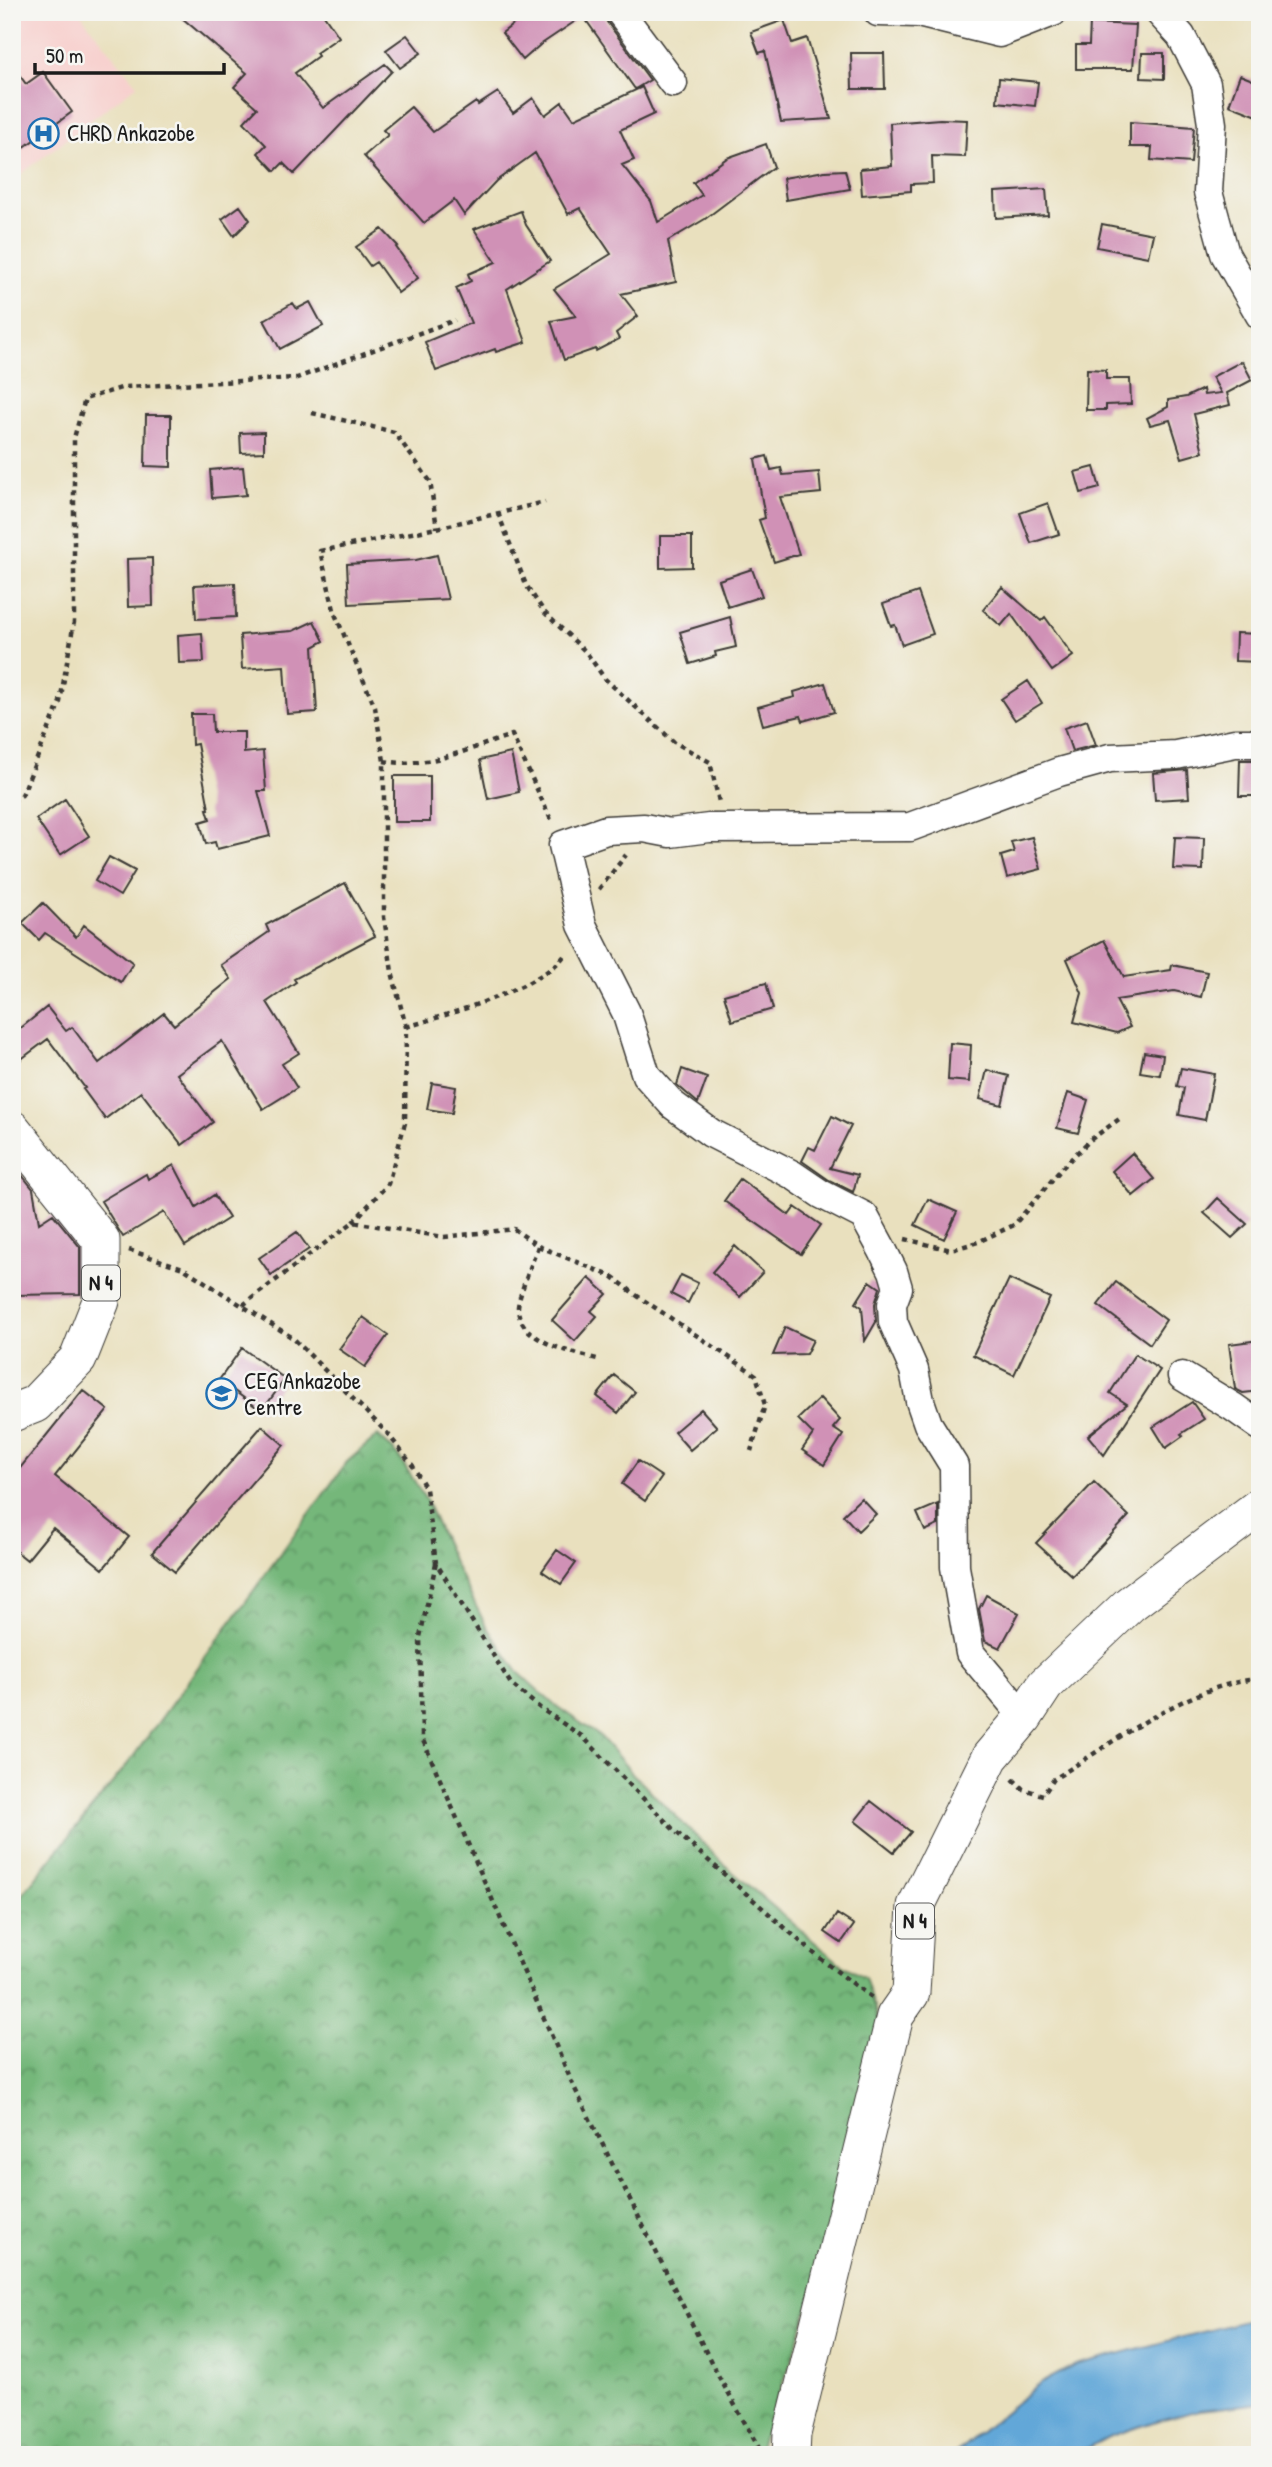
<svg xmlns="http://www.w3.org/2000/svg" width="1272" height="2467" font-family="'Patrick Hand',sans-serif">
	<defs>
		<pattern id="forest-crowns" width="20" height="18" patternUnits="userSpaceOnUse" patternTransform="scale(1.75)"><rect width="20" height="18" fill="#74b77a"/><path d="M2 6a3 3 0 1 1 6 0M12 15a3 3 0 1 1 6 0" fill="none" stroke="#5e9463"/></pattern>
	</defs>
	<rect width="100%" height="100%" fill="#f6f6f2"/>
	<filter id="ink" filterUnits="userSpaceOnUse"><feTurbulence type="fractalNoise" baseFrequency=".0143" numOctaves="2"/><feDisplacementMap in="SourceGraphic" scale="14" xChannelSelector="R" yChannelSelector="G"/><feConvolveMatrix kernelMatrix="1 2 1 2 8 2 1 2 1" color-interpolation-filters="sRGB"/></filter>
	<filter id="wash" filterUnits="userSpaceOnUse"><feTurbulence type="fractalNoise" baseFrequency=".00686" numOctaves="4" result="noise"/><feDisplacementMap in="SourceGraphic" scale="28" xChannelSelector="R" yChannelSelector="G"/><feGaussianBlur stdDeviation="1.57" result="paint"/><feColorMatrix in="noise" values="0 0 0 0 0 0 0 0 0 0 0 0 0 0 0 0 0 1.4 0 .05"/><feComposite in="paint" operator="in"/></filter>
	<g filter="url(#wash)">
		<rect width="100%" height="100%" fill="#e9e0be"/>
		<path fill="#f7d0ce" d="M 12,12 L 79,12 L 137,85 L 12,181 Z"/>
		<path fill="url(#forest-crowns)" stroke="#486a4b" stroke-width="2" d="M 378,1435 L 398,1455 L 426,1500 L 452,1559 L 486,1626 L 518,1672 L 552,1703 L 601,1737 L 631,1772 L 728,1868 L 838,1962 L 865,1978 L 886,2044 L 796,2348 L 757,2455 L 12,2455 L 12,1907 L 130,1761 L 347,1462 Z"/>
		<path fill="#62a7d8" stroke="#3f627a" stroke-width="2" d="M 1260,2317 L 1260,2403 L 1200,2410 L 1159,2420 L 1108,2437 L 1075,2455 L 953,2455 L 1039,2384 L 1075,2365 Z"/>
		<g id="blocks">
			<path fill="#d091b6" d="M 175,12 L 322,12 L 339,37 L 316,53 L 318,56 L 295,73 L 323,108 L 385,64 L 392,71 L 294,174 L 283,163 L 275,171 L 258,153 L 266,145 L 244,122 L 257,108 L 234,87 L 247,73 Z
				M 529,12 L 604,12 L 607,22 L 650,80 L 635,89 L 583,16 L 540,45 L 523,60 L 502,33 Z
				M 784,20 L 792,43 L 807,38 L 831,119 L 781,122 L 765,51 L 759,53 L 751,32 Z
				M 1090,23 L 1136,25 L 1133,69 L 1076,69 L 1076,45 L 1089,45 Z
				M 407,35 L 421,53 L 400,68 L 386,50 Z
				M 851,53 L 884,53 L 885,89 L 852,89 Z
				M 1142,53 L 1164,53 L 1164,79 L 1141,78 Z
				M 12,65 L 26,84 L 43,72 L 72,112 L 12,156 Z
				M 1240,75 L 1260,83 L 1260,117 L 1229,105 Z
				M 999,78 L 1038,82 L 1035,106 L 997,102 Z
				M 642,87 L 654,114 L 620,130 L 634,160 L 622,165 L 651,201 L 658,222 L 702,195 L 693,183 L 727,158 L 766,144 L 774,167 L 705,219 L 668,241 L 676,282 L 621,294 L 638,316 L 616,333 L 619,339 L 596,351 L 595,349 L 564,360 L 551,321 L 576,316 L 554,289 L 611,254 L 580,208 L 568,214 L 535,153 L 496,181 L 464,215 L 454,200 L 424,223 L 364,156 L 388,135 L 383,130 L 411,107 L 433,132 L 476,102 L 478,105 L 498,92 L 513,113 L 533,98 L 545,115 L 562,102 L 574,119 Z
				M 940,119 L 967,120 L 965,157 L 932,156 L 933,183 L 911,184 L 911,191 L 862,195 L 860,169 L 892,166 L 890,123 Z
				M 1130,122 L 1194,127 L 1191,163 L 1151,160 L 1152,147 L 1130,147 Z
				M 845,170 L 850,189 L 786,200 L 783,178 L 825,171 Z
				M 1046,189 L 1048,215 L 996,218 L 995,192 Z
				M 240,206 L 250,220 L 234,236 L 222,219 Z
				M 521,211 L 526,225 L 550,261 L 507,289 L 526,342 L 496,352 L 495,349 L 436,371 L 425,342 L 471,323 L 456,288 L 471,281 L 468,274 L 496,262 L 474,229 Z
				M 1102,224 L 1153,234 L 1148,257 L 1097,247 Z
				M 382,229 L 398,246 L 396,247 L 418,278 L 398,293 L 376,262 L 370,266 L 356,247 Z
				M 310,302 L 323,326 L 280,349 L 264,320 L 293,303 L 297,309 Z
				M 1242,361 L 1252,380 L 1227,393 L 1230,405 L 1194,414 L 1203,452 L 1182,458 L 1170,420 L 1150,425 L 1147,418 L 1168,407 L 1168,400 L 1186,397 L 1203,389 L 1204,395 L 1221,393 L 1212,377 Z
				M 1087,369 L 1106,370 L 1106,379 L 1130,379 L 1131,404 L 1106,405 L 1106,410 L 1086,410 Z
				M 146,415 L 171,415 L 171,467 L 145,466 Z
				M 264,432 L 264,452 L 241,453 L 240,433 Z
				M 767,456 L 771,470 L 781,468 L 783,475 L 819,472 L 821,493 L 780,497 L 799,554 L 774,562 L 759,520 L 765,518 L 755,459 Z
				M 243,467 L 246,495 L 212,498 L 210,470 Z
				M 1094,467 L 1100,488 L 1081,493 L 1075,472 Z
				M 1048,503 L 1059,534 L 1031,543 L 1020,513 Z
				M 660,536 L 692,536 L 692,567 L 660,568 Z
				M 437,555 L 448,599 L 349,604 L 347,564 L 416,560 Z
				M 152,558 L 153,606 L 128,607 L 127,559 Z
				M 752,569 L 762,596 L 728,607 L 719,580 Z
				M 235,583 L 236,617 L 196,619 L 194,585 Z
				M 1002,587 L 1041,621 L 1045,617 L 1073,656 L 1052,671 L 1011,614 L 1001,626 L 983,610 Z
				M 918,592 L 933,634 L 902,645 L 895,625 L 891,626 L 883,604 Z
				M 730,617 L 736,647 L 715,652 L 716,656 L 690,664 L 680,632 Z
				M 314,621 L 324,641 L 313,647 L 317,712 L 287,714 L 284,666 L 242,669 L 240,635 L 293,631 Z
				M 202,633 L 204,662 L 179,663 L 178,635 Z
				M 1236,633 L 1260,634 L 1260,662 L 1235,661 Z
				M 1028,681 L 1042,703 L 1015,720 L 1001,699 Z
				M 825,683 L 834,712 L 803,721 L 801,716 L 763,725 L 758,707 L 795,697 L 794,692 Z
				M 191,714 L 212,714 L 213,732 L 244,732 L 244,753 L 263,751 L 266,791 L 258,791 L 270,836 L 217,849 L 215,842 L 206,844 L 200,822 L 210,819 L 207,809 L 209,809 L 197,744 L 192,745 Z
				M 1087,720 L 1096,745 L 1072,751 L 1064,728 Z
				M 511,753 L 519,792 L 488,799 L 480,760 Z
				M 1240,760 L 1260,760 L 1260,796 L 1239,796 Z
				M 1187,770 L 1189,798 L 1155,800 L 1153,773 Z
				M 394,776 L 430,776 L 430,822 L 394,822 Z
				M 65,799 L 89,836 L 60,855 L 36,819 Z
				M 1032,837 L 1041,869 L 1007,878 L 1001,856 L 1014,852 L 1011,842 Z
				M 1175,837 L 1204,838 L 1203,870 L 1173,869 Z
				M 109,857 L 135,871 L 120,896 L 95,881 Z
				M 345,883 L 375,936 L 294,979 L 296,982 L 267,1002 L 299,1053 L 282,1064 L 297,1088 L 263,1109 L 222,1041 L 177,1074 L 213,1122 L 182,1145 L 141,1092 L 105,1119 L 83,1089 L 85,1088 L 48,1039 L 12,1066 L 12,1035 L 47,1007 L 66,1031 L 72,1027 L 99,1063 L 164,1013 L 174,1025 L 231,979 L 221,965 L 269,932 L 266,925 Z
				M 43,903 L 76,937 L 84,925 L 133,963 L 121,982 L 45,933 L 39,940 L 22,923 Z
				M 1104,940 L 1124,977 L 1171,970 L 1172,965 L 1207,972 L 1201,997 L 1174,991 L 1116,1000 L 1130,1027 L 1117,1033 L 1074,1022 L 1082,993 L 1067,959 Z
				M 766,983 L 773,1009 L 732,1021 L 724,995 Z
				M 950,1043 L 971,1045 L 969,1082 L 948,1080 Z
				M 1144,1052 L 1163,1055 L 1160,1075 L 1140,1072 Z
				M 1181,1068 L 1214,1074 L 1205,1120 L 1179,1115 L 1184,1088 L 1177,1086 Z
				M 682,1069 L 707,1078 L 698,1103 L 677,1085 Z
				M 987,1070 L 1009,1076 L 1002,1105 L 980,1099 Z
				M 432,1083 L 456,1087 L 452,1113 L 427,1109 Z
				M 1068,1093 L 1088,1100 L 1078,1133 L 1057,1128 Z
				M 832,1116 L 851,1126 L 830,1168 L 858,1175 L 853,1192 L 829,1180 L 802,1161 L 809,1147 L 815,1150 Z
				M 1132,1153 L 1154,1179 L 1133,1196 L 1112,1171 Z
				M 174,1165 L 196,1207 L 214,1195 L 229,1218 L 185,1246 L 164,1212 L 123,1237 L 101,1201 L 146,1174 L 148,1179 Z
				M 21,1174 L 33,1189 L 39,1223 L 53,1214 L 80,1247 L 80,1294 L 12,1295 L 12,1175 Z
				M 740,1179 L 789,1215 L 795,1207 L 821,1225 L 801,1254 L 724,1201 Z
				M 1218,1198 L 1247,1224 L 1232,1238 L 1204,1213 Z
				M 928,1199 L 957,1212 L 944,1239 L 915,1225 Z
				M 297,1232 L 309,1249 L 271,1275 L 259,1258 Z
				M 735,1246 L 763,1272 L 740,1297 L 712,1272 Z
				M 681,1275 L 698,1283 L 688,1303 L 671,1294 Z
				M 589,1278 L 607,1294 L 591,1311 L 597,1316 L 575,1341 L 552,1320 Z
				M 1009,1279 L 1050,1298 L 1014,1375 L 973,1355 Z
				M 870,1281 L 880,1288 L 875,1304 L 876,1322 L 865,1341 L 862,1307 L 856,1303 Z
				M 1116,1282 L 1166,1320 L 1150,1344 L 1098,1305 Z
				M 363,1317 L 388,1335 L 365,1367 L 339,1349 Z
				M 785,1327 L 813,1340 L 806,1354 L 773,1355 Z
				M 1260,1340 L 1260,1391 L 1243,1393 L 1235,1389 L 1229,1344 Z
				M 242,1348 L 285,1379 L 262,1411 L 219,1380 Z
				M 1135,1354 L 1160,1370 L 1104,1455 L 1088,1436 L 1127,1404 L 1110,1393 Z
				M 614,1375 L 635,1392 L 618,1413 L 597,1396 Z
				M 83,1390 L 108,1410 L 55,1476 L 129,1537 L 103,1569 L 53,1528 L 27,1560 L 12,1548 L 12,1478 Z
				M 820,1398 L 840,1420 L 833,1428 L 843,1435 L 824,1465 L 802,1450 L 813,1434 L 798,1419 Z
				M 1192,1402 L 1204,1419 L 1181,1434 L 1183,1436 L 1166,1448 L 1153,1427 Z
				M 701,1409 L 717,1427 L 690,1450 L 674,1432 Z
				M 262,1426 L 284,1445 L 175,1572 L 152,1553 Z
				M 638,1461 L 662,1477 L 645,1501 L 622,1484 Z
				M 1094,1482 L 1129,1516 L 1072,1576 L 1036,1543 Z
				M 861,1498 L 876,1514 L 858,1531 L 843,1515 Z
				M 938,1504 L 938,1525 L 925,1531 L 917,1513 Z
				M 557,1550 L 576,1563 L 561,1584 L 542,1571 Z
				M 986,1595 L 1019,1613 L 1000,1648 L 985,1641 L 979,1609 Z
				M 871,1801 L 911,1832 L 894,1852 L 855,1821 Z
				M 837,1914 L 854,1925 L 841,1943 L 825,1932 Z"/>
		</g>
	</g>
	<g filter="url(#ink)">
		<use href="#blocks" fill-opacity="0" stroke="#3b3934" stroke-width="2"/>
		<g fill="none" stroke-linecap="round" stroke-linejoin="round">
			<defs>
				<path id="minor" d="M 620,12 L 673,83
					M 878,12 L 918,13 L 999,33 L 1053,12
					M 1159,12 L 1181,36 L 1206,84 L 1212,124 L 1208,192 L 1225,254 L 1260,315
					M 1182,1376 L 1233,1407 L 1260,1426
					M 1024,1717 L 970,1653 L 955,1567 L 954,1466 L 928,1424 L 920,1401 L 914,1370 L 893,1322 L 892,1304 L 898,1288 L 893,1271 L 882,1249 L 864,1216 L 821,1194 L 793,1175 L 711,1133 L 673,1105 L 646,1075 L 626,1012 L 582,925 L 563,845 L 606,830 L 644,828 L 670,833 L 709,828 L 910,827 L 1059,772 L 1110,758 L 1176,755 L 1235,743 L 1260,743"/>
				<path id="major" d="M 12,1129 L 101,1240 L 101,1301 L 78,1359 L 35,1404 L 12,1413
					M 791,2455 L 792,2434 L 895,2016 L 911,1993 L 916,1906 L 990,1757 L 1024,1717 L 1045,1685 L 1130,1604 L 1260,1506"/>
			</defs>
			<use href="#minor" stroke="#3b3934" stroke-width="31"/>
			<use href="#major" stroke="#3b3934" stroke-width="39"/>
			<path stroke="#3b3934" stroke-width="4.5" stroke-dasharray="5 5" stroke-linecap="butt" d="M 312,413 L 394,432 L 430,481 L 437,528
				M 498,513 L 526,585 L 545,613 L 586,652 L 605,679 L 674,742 L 710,762 L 719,802
				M 384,761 C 427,769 471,748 512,735 L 552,822
				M 12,801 L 22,795 L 60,702 L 74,622 L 74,438 L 85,399 L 124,387 L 297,378 L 455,320
				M 599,889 L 626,855
				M 406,1027 C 444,1016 547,986 566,953
				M 353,1222 L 388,1184 L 405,1123 L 406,1027 L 392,972 L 384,917 L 384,761 L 375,707 L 335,614 L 320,551 L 437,528 L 545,502
				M 905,1239 L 951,1250 L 978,1242 L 1014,1225 L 1063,1167 L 1090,1140 L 1122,1117
				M 538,1246 L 613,1277 L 636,1295 L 756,1375 L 765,1405 L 751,1451
				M 129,1250 L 183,1268 L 293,1338 L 388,1434 L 413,1466 L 426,1489 L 436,1563 L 511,1684 L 540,1708 L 583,1737 L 675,1831 L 817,1956 L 872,1998
				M 243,1305 L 353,1222 L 444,1237 L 514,1229 L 538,1246 C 534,1259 517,1298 518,1309 C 520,1343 575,1353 601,1360
				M 436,1563 L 420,1637 L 422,1738 L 573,2085 L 714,2368 L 759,2448
				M 1013,1779 L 1023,1789 L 1043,1795 L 1054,1779 C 1113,1743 1190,1683 1260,1679"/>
			<use href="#minor" stroke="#fff" stroke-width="28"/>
			<use href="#major" stroke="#fff" stroke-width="37"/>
		</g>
	</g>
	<defs>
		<symbol id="hospital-ring" viewBox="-11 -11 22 22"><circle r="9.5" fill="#f6f6f2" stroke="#1f6fb2" stroke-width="1.5"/><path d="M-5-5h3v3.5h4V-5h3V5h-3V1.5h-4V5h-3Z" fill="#1f6fb2"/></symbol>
		<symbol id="school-ring" viewBox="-11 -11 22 22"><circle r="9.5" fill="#f6f6f2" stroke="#1f6fb2" stroke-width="1.5"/><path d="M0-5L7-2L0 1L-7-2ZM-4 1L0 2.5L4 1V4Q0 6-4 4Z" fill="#1f6fb2"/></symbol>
	</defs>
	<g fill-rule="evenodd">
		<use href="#hospital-ring" x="26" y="116" width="35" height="35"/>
		<use href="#school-ring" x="204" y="1376" width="35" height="35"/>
	</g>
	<g text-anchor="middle" stroke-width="5" stroke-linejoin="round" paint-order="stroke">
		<g fill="#f6f6f2" stroke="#5d5d5c" stroke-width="2">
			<rect x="82" y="1265.5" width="38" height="35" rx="5"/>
			<rect x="896" y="1903.5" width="38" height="35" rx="5"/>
		</g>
		<g font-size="21" font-weight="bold" fill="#1c1c1c">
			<text x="101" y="1290">N 4</text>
			<text x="915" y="1928">N 4</text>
		</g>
		<g font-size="23" fill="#1c1c1c" stroke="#f6f6f2" text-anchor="start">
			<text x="67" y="141">CHRD Ankazobe</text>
			<text x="244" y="1389">CEG Ankazobe<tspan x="244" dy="26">Centre</tspan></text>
		</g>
	</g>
	<rect width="1272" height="2467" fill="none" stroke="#f6f6f2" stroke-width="42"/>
	<path d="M35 63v10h189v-10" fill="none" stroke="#1c1c1c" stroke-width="3.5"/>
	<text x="46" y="63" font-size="21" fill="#1c1c1c" stroke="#f6f6f2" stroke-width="5" paint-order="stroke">50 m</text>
</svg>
